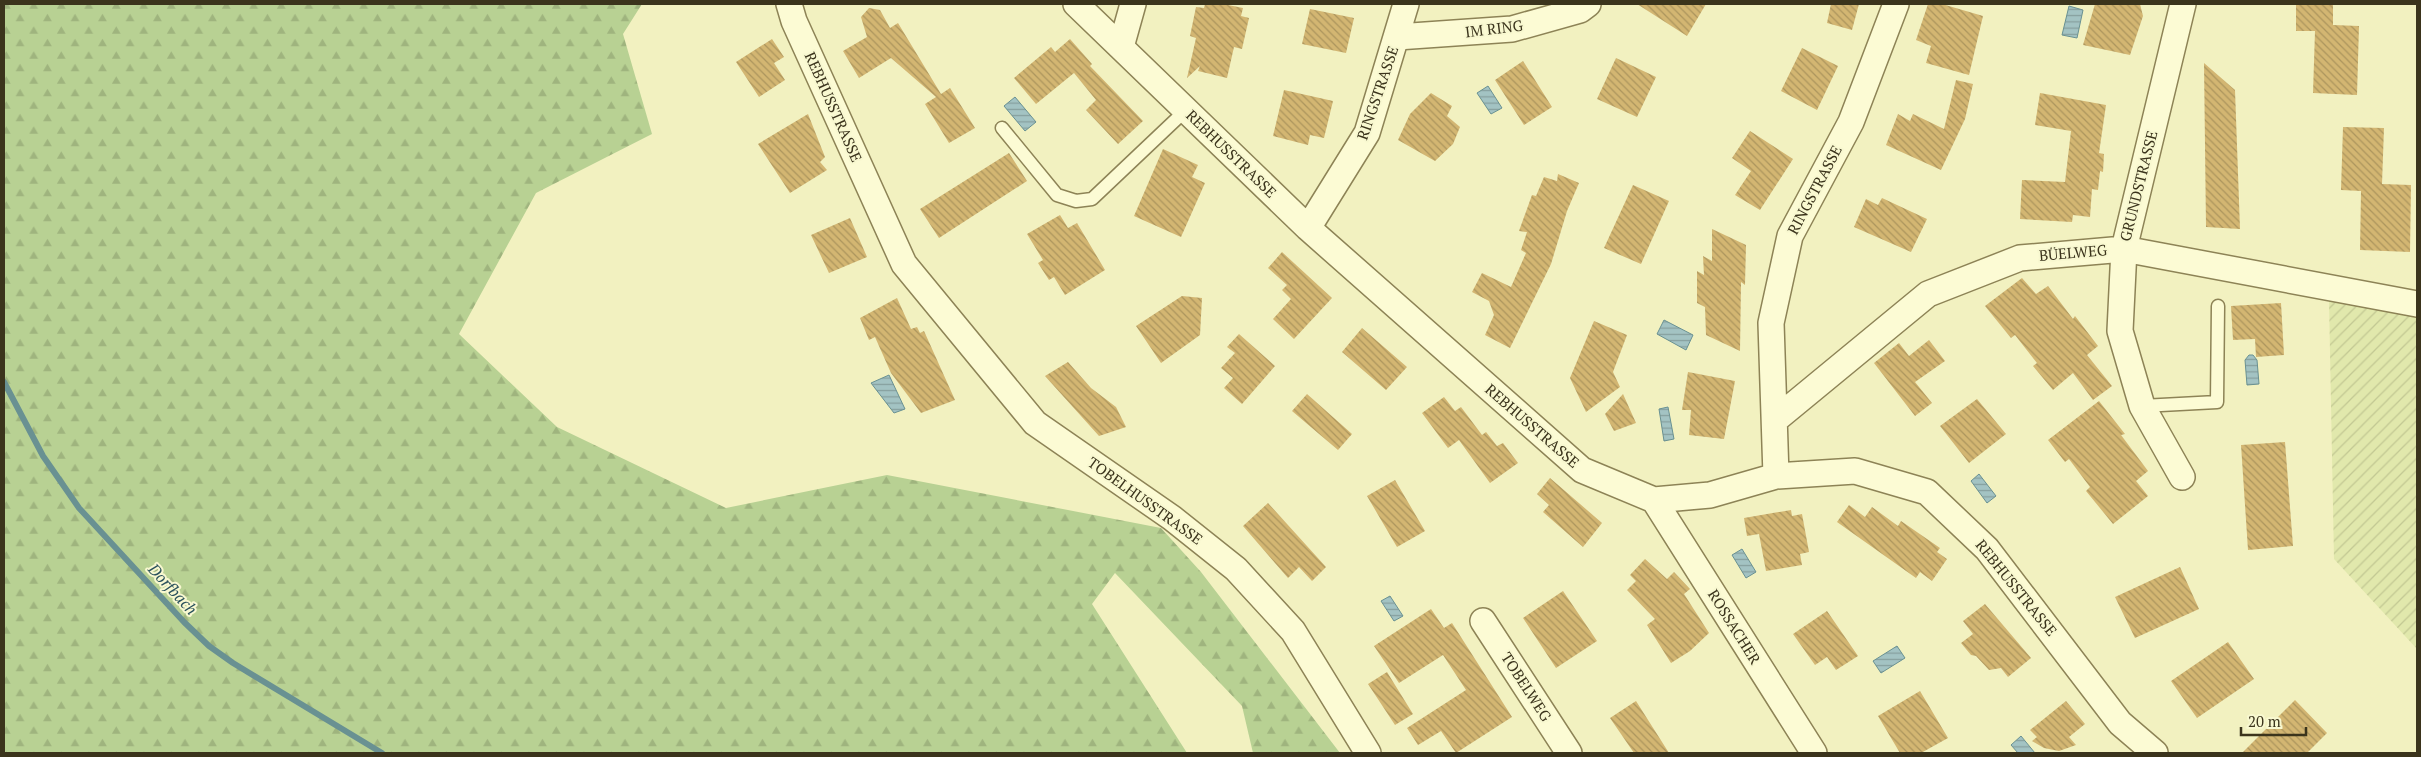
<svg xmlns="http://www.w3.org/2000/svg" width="2421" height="757" font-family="'PT Serif',serif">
	<defs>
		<pattern id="farmland-furrows" width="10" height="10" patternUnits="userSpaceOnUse" patternTransform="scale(1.25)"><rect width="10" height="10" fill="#e1e8ac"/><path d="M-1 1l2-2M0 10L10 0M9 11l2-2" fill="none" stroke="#c2c893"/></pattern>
		<pattern id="forest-firs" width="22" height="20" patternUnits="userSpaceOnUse" patternTransform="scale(1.25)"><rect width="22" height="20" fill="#b8d193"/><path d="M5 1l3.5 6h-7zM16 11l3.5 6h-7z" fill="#9fb47e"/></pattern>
		<pattern id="water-rules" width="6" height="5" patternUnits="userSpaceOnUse" patternTransform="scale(1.25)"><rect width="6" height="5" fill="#a3c3c3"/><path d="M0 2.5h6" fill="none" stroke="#869f9e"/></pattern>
		<pattern id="building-back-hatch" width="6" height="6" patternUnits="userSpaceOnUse" patternTransform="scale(1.25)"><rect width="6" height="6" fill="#d3b672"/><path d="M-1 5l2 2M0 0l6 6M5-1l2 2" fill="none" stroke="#ac955d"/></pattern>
	</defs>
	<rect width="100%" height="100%" fill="#f2f1c0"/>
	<path fill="url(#farmland-furrows)" d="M 2329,300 L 2417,317 L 2417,649 L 2334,559 Z"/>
	<path fill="url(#forest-firs)" d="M 4,4 L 642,4 L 623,34 L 652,134 L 536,193 L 459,334 L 557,427 L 726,508 L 887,475 L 1161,528 L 1201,572 L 1340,753 L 1253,753 L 1242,706 L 1115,573 L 1092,604 L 1187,753 L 4,753 Z"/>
	<path fill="url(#water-rules)" stroke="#699192" d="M 2069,6 L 2083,10 L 2077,38 L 2062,35 Z
		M 1488,86 L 1502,108 L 1491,114 L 1477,93 Z
		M 1015,97 L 1036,122 L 1025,131 L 1004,106 Z
		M 1664,320 L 1693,335 L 1686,350 L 1657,334 Z
		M 2249,355 L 2253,355 L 2257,360 L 2259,384 L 2247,385 L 2245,360 Z
		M 889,375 L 905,409 L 894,413 L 871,383 Z
		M 1668,407 L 1674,439 L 1664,441 L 1659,409 Z
		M 1979,474 L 1996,496 L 1987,503 L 1971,481 Z
		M 1742,549 L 1756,572 L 1746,578 L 1732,555 Z
		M 1390,596 L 1403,616 L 1394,621 L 1381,601 Z
		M 1897,646 L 1905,658 L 1881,673 L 1873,661 Z
		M 2021,736 L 2035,753 L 2018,753 L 2011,745 Z"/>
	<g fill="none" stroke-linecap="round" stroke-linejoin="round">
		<path stroke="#699192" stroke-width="6" d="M 4,382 L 43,456 L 79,508 L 184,622 L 209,646 L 233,663 L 382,753"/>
	</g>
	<path fill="url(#building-back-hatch)" d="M 1205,4 L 1223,4 L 1243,8 L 1241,16 L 1249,18 L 1242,49 L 1234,47 L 1227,78 L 1198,71 L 1200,66 L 1187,78 L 1196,38 L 1190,36 L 1196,7 L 1204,8 Z
		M 1637,4 L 1706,4 L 1687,36 Z
		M 1831,4 L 1859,4 L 1852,30 L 1827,23 Z
		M 1928,4 L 1942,4 L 1983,16 L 1969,75 L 1926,63 L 1931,46 L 1916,40 Z
		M 2095,4 L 2140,4 L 2143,16 L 2130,55 L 2083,45 Z
		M 2296,4 L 2333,4 L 2333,25 L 2359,26 L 2357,95 L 2313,93 L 2315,31 L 2296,31 Z
		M 869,8 L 880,10 L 890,28 L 898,23 L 941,94 L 950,88 L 975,128 L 949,143 L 925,104 L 936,97 L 891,58 L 859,78 L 843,51 L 867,37 L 861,17 Z
		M 1310,9 L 1354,18 L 1346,53 L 1302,44 Z
		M 772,39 L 784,57 L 774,63 L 785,80 L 759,97 L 736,62 Z
		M 1070,39 L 1092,64 L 1090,66 L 1143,121 L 1118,144 L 1086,110 L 1096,100 L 1074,73 L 1036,104 L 1014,78 L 1051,47 L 1055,52 Z
		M 1802,48 L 1838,66 L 1817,110 L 1781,91 Z
		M 1616,58 L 1656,77 L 1637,117 L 1597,99 Z
		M 1523,61 L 1552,107 L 1524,125 L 1495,80 Z
		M 2204,63 L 2235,90 L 2240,229 L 2206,227 Z
		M 1956,80 L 1973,84 L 1965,119 L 1941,170 L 1886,145 L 1898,114 L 1910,121 L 1913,114 L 1944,129 Z
		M 1284,90 L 1333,101 L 1324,138 L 1310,135 L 1308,145 L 1273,136 Z
		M 1431,93 L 1452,106 L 1447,116 L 1460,127 L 1453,144 L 1435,161 L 1398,140 L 1410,114 Z
		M 2040,93 L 2106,105 L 2099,153 L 2104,154 L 2103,172 L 2100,171 L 2098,190 L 2092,189 L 2090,217 L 2073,215 L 2072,222 L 2020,219 L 2022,180 L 2065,182 L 2071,131 L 2035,125 Z
		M 808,114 L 825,157 L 820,162 L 827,170 L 790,193 L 758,144 Z
		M 2343,127 L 2384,128 L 2382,184 L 2411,185 L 2410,252 L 2360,250 L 2361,191 L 2341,190 Z
		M 1750,131 L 1793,159 L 1760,210 L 1735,195 L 1751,171 L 1732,158 Z
		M 1163,149 L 1198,165 L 1192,177 L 1205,183 L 1181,237 L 1134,216 Z
		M 1009,153 L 1027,181 L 939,238 L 920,209 Z
		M 1558,174 L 1579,183 L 1567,211 L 1551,264 L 1510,348 L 1485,335 L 1494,315 L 1489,301 L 1472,292 L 1482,273 L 1511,287 L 1526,253 L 1521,250 L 1527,232 L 1519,231 L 1532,195 L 1536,196 L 1544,177 L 1557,181 Z
		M 1633,185 L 1669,201 L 1641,264 L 1604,248 Z
		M 1882,198 L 1927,219 L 1911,252 L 1854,227 L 1866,199 L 1878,205 Z
		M 1060,215 L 1068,228 L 1077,223 L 1105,270 L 1065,295 L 1054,277 L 1049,280 L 1038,263 L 1043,260 L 1027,234 Z
		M 850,218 L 867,257 L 829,273 L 811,235 Z
		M 1712,229 L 1746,245 L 1745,285 L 1741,282 L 1740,351 L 1706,335 L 1705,307 L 1697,303 L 1697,271 L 1704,275 L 1703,256 L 1712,261 Z
		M 1282,252 L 1332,298 L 1294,339 L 1273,319 L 1291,299 L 1282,290 L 1287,285 L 1268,268 Z
		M 2022,278 L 2036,294 L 2048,286 L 2073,319 L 2075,316 L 2098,346 L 2087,355 L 2112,386 L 2093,400 L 2073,373 L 2053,390 L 2033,366 L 2037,363 L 2015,335 L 2011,338 L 1985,306 Z
		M 1182,296 L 1202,298 L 1200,335 L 1161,363 L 1136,326 Z
		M 897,298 L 911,329 L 917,327 L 920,333 L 924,331 L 955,400 L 921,413 L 891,373 L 875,337 L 869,340 L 860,318 Z
		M 2281,303 L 2284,355 L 2256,357 L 2255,339 L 2233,340 L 2231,306 Z
		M 1594,321 L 1627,335 L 1613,372 L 1620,387 L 1586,412 L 1570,378 Z
		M 1362,328 L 1407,367 L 1386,390 L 1342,352 Z
		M 1239,334 L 1275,366 L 1242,404 L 1224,388 L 1233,378 L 1221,368 L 1235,353 L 1227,347 Z
		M 1929,340 L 1945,361 L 1915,382 L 1932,403 L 1915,416 L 1874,363 L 1899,343 L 1909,356 Z
		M 1068,362 L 1091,388 L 1116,407 L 1126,427 L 1099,436 L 1045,376 Z
		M 1688,372 L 1735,381 L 1724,439 L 1689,435 L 1691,410 L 1682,410 Z
		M 1307,394 L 1352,434 L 1338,450 L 1292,411 Z
		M 1623,394 L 1636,423 L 1614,431 L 1605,414 Z
		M 1444,397 L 1455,411 L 1461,407 L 1482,435 L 1486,432 L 1497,446 L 1503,443 L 1518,463 L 1490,483 L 1459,440 L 1448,448 L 1422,413 Z
		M 1977,399 L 2006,434 L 1969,463 L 1940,426 Z
		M 2099,401 L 2125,434 L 2121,435 L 2148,471 L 2136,481 L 2148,496 L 2113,524 L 2086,491 L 2090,487 L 2069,459 L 2065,462 L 2048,440 Z
		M 2285,442 L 2293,546 L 2248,550 L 2241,445 Z
		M 1550,478 L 1602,523 L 1583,547 L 1543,512 L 1549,505 L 1537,494 Z
		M 1395,480 L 1425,531 L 1397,547 L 1367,496 Z
		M 1268,503 L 1326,567 L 1312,581 L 1299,567 L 1288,578 L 1243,526 Z
		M 1849,505 L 1865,517 L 1872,507 L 1898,526 L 1901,521 L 1940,548 L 1937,552 L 1947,559 L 1932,581 L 1920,572 L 1916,578 L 1837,522 Z
		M 1791,510 L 1792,516 L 1802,514 L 1809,552 L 1800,554 L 1802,565 L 1766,571 L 1759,534 L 1747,536 L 1744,518 Z
		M 1645,559 L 1667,579 L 1674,572 L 1690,589 L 1684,594 L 1709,633 L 1690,651 L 1671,663 L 1647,625 L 1655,619 L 1627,590 L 1636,581 L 1630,575 Z
		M 2180,567 L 2199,609 L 2135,638 L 2115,597 Z
		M 1563,591 L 1597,641 L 1556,668 L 1523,618 Z
		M 1985,604 L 2031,658 L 2008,677 L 2001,668 L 1989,670 L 1976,656 L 1971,655 L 1961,643 L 1973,634 L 1963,621 Z
		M 1431,609 L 1444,628 L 1452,623 L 1512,717 L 1456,753 L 1441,731 L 1418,745 L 1407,728 L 1466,690 L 1443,655 L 1399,683 L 1374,646 Z
		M 1827,611 L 1858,656 L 1836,670 L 1827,657 L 1815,665 L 1793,634 Z
		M 2228,642 L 2254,679 L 2197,718 L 2171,681 Z
		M 1387,672 L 1413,714 L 1395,725 L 1368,684 Z
		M 1920,691 L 1948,738 L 1921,753 L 1900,753 L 1878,716 Z
		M 2295,700 L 2327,733 L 2307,753 L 2242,753 Z
		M 1636,701 L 1669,753 L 1634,753 L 1610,718 Z
		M 2066,701 L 2085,724 L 2069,737 L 2076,745 L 2059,751 L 2044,748 L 2032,741 L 2037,737 L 2030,730 Z"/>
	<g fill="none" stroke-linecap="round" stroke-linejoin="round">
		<defs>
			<path id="lane" d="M 1002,128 L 1057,195 L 1076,201 L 1092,199 L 1186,110
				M 2142,406 L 2217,402 L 2218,306"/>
			<path id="street" d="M 789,4 L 794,21 L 904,264 L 1035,423 L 1172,518 L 1236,569 L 1293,631 L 1368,753
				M 1076,4 L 1308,228 L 1582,470 L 1654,500 L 1710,495 L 1776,476 L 1855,471 L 1927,492 L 1987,549 L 2120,723 L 2155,753
				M 1397,37 L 1512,29 L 1580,10 L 1588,4
				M 1121,47 L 1133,4
				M 1308,228 L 1367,133 L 1406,4
				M 1775,420 L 1928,294 L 2020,258 L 2124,249 L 2417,304
				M 1776,476 L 1771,323 L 1790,236 L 1851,122 L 1896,4
				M 2182,477 L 2142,406 L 2120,331 L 2124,249 L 2183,4
				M 1654,500 L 1814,753
				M 1483,621 L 1569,753"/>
		</defs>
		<use href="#lane" stroke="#8d8356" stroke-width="15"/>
		<use href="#street" stroke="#8d8356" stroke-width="28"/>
		<use href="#lane" stroke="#fcfbd4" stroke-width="12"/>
		<use href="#street" stroke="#fcfbd4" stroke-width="25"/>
	</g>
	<g text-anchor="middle" stroke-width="4" stroke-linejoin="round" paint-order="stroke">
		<g font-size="15" fill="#3b341c" stroke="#f8f8d0">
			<text transform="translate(1494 29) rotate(-7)" y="5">IM RING</text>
			<text transform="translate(1378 93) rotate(-71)" y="5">RINGSTRASSE</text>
			<text transform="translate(833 107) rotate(66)" y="5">REBHUSSTRASSE</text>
			<text transform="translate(1231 154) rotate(44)" y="5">REBHUSSTRASSE</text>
			<text transform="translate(2139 186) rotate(-76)" y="5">GRUNDSTRASSE</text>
			<text transform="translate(1815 190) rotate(-62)" y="5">RINGSTRASSE</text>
			<text transform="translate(2073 253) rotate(-5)" y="5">BÜELWEG</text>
			<text transform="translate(1532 426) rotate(41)" y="5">REBHUSSTRASSE</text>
			<text transform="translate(1145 501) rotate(36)" y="5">TOBELHUSSTRASSE</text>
			<text transform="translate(2016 588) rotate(51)" y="5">REBHUSSTRASSE</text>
			<text transform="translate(1734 627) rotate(58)" y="5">ROSSACHER</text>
			<text transform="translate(1526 687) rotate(57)" y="5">TOBELWEG</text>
		</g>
		<g font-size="16" font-style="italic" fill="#2a515c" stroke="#f8f8d0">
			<text transform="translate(173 589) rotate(47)" y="6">Dorfbach</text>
		</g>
	</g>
	<rect width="2421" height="757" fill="none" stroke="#3b341c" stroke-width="10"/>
	<path d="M2241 727v8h65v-8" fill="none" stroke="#3b341c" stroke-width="2.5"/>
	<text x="2248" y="727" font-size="15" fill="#3b341c" stroke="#f8f8d0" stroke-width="4" paint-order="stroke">20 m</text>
</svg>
